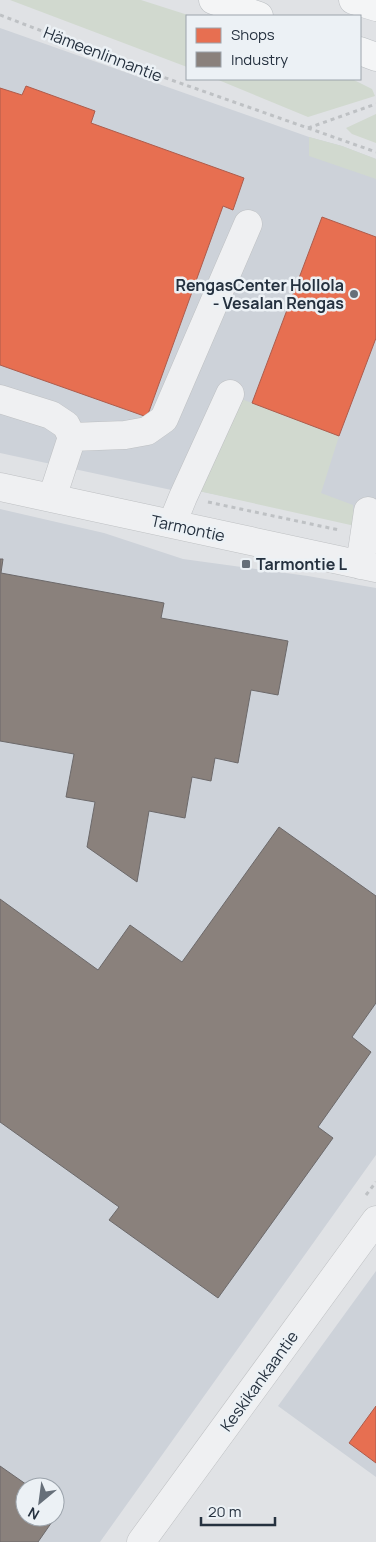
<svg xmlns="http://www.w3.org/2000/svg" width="376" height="1542" font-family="Manrope,sans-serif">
	<rect width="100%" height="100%" fill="#e0e2e5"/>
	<path fill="#cdd2d9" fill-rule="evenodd" d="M 0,28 L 309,137 L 342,146 L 376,159 L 376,528 L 194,490 L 176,491 L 0,453 Z
		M 0,509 L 104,533 L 183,559 L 308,576 L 376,588 L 376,1155 L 100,1542 L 0,1542 ZM 25,1487 L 55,1487 L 55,1517 L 25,1517 Z
		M 376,1271 L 376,1477 L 278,1406 Z"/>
	<path fill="#d1d9cf" d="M 10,0 L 141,0 L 191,16 L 187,16 L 187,67 Z
		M 216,79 L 352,79 L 372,89 L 375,96 L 308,117 Z
		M 376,114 L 376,143 L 352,134 L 346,128 Z
		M 309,137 L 342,146 L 376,159 L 376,179 L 309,156 Z
		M 236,397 L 339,436 L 321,493 L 353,505 L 355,526 L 194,490 Z"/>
	<path fill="#e76f51" stroke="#ad5c4c" d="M 26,86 L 95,111 L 91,123 L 244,178 L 233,210 L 223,206 L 147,417 L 0,365 L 0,88 L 22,95 Z
		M 322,217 L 376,237 L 376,338 L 339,436 L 252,403 Z
		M 376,1406 L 376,1463 L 349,1443 Z"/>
	<path fill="#8a817c" stroke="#6c696a" d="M 0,559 L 3,559 L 1,573 L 164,603 L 161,618 L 288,641 L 278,695 L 251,690 L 238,763 L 215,758 L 211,781 L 192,777 L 185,818 L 149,811 L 137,882 L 87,847 L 95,802 L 66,797 L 74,754 L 0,741 Z
		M 279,827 L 376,896 L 376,1003 L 352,1037 L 371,1052 L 318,1127 L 333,1138 L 218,1298 L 109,1220 L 119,1207 L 0,1122 L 0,899 L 98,970 L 130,925 L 182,962 Z
		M 0,1466 L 30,1487 L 25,1487 L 25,1517 L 55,1517 L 55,1505 L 61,1509 L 38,1542 L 0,1542 Z"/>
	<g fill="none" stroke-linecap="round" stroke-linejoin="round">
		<defs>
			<path id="minor" d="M 0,399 L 51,415 L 66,425 L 72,437 L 52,498
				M 72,437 L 125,435 L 147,431 L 164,419 L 248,224
				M 0,487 L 376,568
				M 172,524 L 183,497 L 230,394
				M 360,565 L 368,511
				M 141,1542 L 376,1220"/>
			<path id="major" d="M 213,0 L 259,16
				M 353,0 L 376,7
				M 360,51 L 376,57"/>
		</defs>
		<use href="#minor" stroke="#bec0c3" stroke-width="29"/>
		<use href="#major" stroke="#bbbfc3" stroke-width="29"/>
		<path stroke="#bec1c4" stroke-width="3" stroke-dasharray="4 4" stroke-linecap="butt" d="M 0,15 L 160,76 L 376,152
			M 308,128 L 376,104
			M 208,502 L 339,530
			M 366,1195 L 376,1182"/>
		<use href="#minor" stroke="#eff0f2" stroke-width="28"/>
		<use href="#major" stroke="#f4f5f6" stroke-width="28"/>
	</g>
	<g fill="#666f79" stroke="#ecf1f5" stroke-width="2">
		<circle cx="354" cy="294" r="5"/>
		<rect x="241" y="559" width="10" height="10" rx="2.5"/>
	</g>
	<g text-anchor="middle" stroke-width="5" stroke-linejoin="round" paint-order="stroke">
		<g font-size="16" fill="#25313f" stroke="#ecf1f5">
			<text transform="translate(103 54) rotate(21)" y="6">Hämeenlinnantie</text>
			<text transform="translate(188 528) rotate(12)" y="6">Tarmontie</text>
			<text transform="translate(259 1381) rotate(-54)" y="6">Keskikankaantie</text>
		</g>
		<g font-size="16" font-weight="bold" fill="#25313f" stroke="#ecf1f5" text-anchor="end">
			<text x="344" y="291">RengasCenter Hollola<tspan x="344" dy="18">- Vesalan Rengas</tspan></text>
			<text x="256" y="570" text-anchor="start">Tarmontie L</text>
		</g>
	</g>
	<rect x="186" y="15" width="175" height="65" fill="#ecf1f5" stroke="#9ca4ac"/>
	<rect x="196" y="28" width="25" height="15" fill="#e76f51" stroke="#9ca4ac"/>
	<text x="231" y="40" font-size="15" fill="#25313f">Shops</text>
	<rect x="196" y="52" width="25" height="15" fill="#8a817c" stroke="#9ca4ac"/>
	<text x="231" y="65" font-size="15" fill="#25313f">Industry</text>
	<g transform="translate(40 1502) rotate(209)"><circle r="24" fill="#ecf1f5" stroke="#9ca4ac"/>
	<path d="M0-4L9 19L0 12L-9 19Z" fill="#666f79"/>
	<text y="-8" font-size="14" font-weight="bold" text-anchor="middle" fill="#25313f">N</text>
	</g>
	<path d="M201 1517v8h74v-8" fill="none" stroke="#25313f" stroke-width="2.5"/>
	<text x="208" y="1517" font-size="15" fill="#25313f" stroke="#ecf1f5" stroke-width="4" paint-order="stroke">20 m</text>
</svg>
